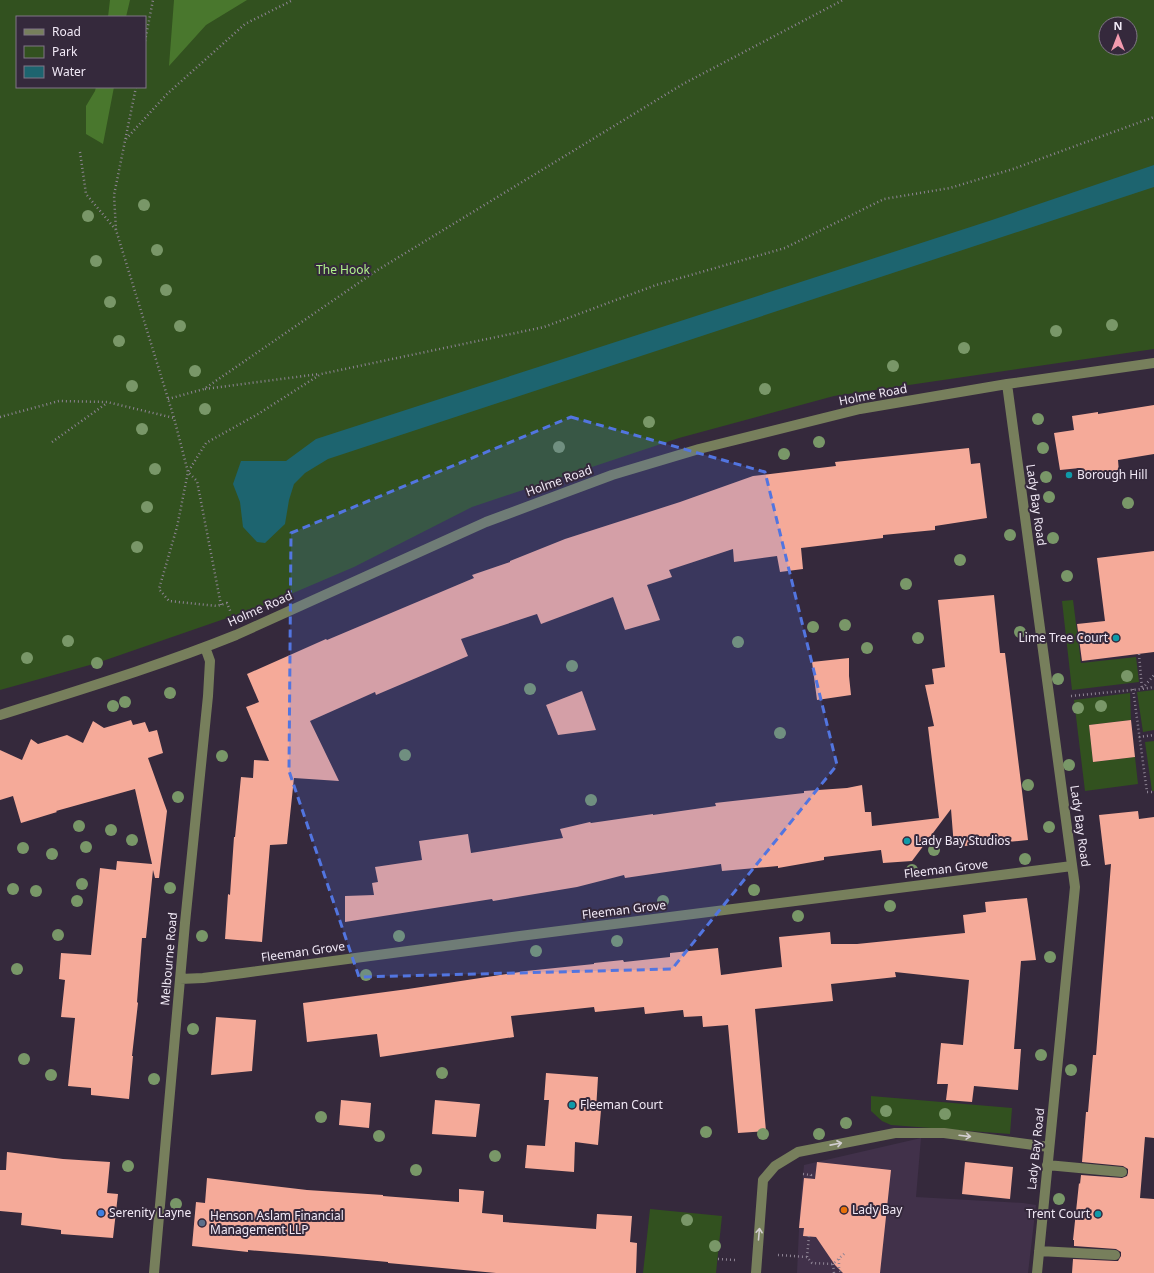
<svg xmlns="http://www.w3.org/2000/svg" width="1154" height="1273" font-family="'Noto Sans',sans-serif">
	<rect width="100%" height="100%" fill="#35293c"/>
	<path fill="#41314a" d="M 921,1138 L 916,1197 L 1023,1203 L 1036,1205 L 1028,1273 L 797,1273 L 800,1207 L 804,1165 Z"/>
	<path fill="#32511f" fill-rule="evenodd" d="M 0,0 L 1154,0 L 1154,349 L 834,396 L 679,438 L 472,507 L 354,567 L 265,605 L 97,663 L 0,690 ZM 17,17 L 145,17 L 145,87 L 17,87 ZM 1106,24 L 1130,24 L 1130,48 L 1106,48 Z
		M 1073,600 L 1081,663 L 1136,657 L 1139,682 L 1072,690 L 1062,601 Z
		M 1154,690 L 1154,730 L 1143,732 L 1137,692 Z
		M 1130,693 L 1131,720 L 1089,725 L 1093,762 L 1135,757 L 1138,784 L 1085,791 L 1074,700 Z
		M 1154,741 L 1154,791 L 1152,791 L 1145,742 Z
		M 871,1096 L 1012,1108 L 1010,1134 L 891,1125 L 882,1121 L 871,1111 Z
		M 650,1209 L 722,1216 L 716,1273 L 643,1273 Z"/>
	<path fill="#49772d" d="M 110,0 L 130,0 L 126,17 L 108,17 Z
		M 174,0 L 247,0 L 206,25 L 169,66 Z
		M 96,87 L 114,87 L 103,144 L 86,134 L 86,106 L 95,91 Z"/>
	<path fill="#1d646f" d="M 1154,165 L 1154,187 L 328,459 L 305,473 L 294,484 L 289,500 L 285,524 L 265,543 L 257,542 L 243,527 L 240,502 L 233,484 L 241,461 L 286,461 L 316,439 L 989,221 Z"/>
	<path fill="#f5aa99" d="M 1154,405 L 1154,454 L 1118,460 L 1119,472 L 1081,477 L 1080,468 L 1060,470 L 1054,433 L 1074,430 L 1072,416 L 1098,412 L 1098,414 Z
		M 969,448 L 971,464 L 980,463 L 987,518 L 935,526 L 935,530 L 883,535 L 883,538 L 801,548 L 803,569 L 780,572 L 777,556 L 734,562 L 733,549 L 669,570 L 672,577 L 647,585 L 660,620 L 625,630 L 613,597 L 541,624 L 537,614 L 461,639 L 468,656 L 376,695 L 375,692 L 310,721 L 339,781 L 294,778 L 287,844 L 270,845 L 262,942 L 225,939 L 228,894 L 230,895 L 234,837 L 235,837 L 241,777 L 253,778 L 254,760 L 269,761 L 246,707 L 259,702 L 247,674 L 326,639 L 327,640 L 474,578 L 472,575 L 510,562 L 510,561 L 565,539 L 680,502 L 753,476 L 836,466 L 835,462 Z
		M 1154,551 L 1154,652 L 1082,661 L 1077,624 L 1105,621 L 1097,558 Z
		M 994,595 L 1000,653 L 1005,653 L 1028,840 L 954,847 L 951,809 L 912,861 L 883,863 L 881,850 L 824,857 L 824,860 L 778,868 L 778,866 L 722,871 L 721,864 L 625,878 L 624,875 L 577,887 L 493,901 L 492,899 L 345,922 L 345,896 L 374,895 L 372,883 L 378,882 L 375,867 L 422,860 L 419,841 L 468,834 L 471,853 L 563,838 L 560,829 L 590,822 L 591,823 L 653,814 L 653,815 L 716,806 L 715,803 L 804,793 L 804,791 L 847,788 L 862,785 L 865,812 L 871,812 L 872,826 L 939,818 L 928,727 L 934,726 L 925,685 L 934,684 L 932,669 L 945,667 L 938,600 Z
		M 849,658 L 849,676 L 851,695 L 817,700 L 812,662 Z
		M 582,691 L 596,730 L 558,735 L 546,705 Z
		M 131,720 L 133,725 L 145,722 L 149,732 L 157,730 L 163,753 L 148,758 L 167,811 L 159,878 L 155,878 L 153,870 L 146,938 L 142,938 L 137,1002 L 138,1003 L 132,1056 L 133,1056 L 129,1099 L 91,1095 L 91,1088 L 68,1086 L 75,1018 L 61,1017 L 65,980 L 59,979 L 61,953 L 91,955 L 100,868 L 116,870 L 117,861 L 152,864 L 135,789 L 56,811 L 57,812 L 21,823 L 13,796 L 0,800 L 0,750 L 22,760 L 31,739 L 38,744 L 67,735 L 83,743 L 93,721 L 104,728 Z
		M 1131,720 L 1135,757 L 1093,762 L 1089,725 Z
		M 1138,811 L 1139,819 L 1154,817 L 1154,1138 L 1145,1137 L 1140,1198 L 1154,1199 L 1154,1273 L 1072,1273 L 1073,1259 L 1115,1261 L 1118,1261 L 1121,1256 L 1121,1252 L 1116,1249 L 1074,1246 L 1074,1240 L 1073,1240 L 1079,1183 L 1080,1184 L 1081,1175 L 1122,1178 L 1127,1176 L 1128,1173 L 1128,1169 L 1123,1166 L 1082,1162 L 1086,1112 L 1088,1112 L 1093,1055 L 1096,1055 L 1111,864 L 1105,865 L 1099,815 Z
		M 1027,898 L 1036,960 L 1021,961 L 1014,1049 L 1021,1049 L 1018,1090 L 974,1086 L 972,1102 L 946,1100 L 948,1084 L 937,1084 L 941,1043 L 963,1045 L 969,980 L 895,972 L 896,977 L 831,984 L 833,1001 L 755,1009 L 766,1131 L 738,1133 L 728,1025 L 703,1027 L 702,1016 L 684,1017 L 683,1010 L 645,1014 L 644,1007 L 595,1012 L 594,1007 L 511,1016 L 514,1037 L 380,1057 L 377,1034 L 307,1042 L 303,1003 L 408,989 L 526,971 L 594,964 L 594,963 L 623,960 L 624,962 L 670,957 L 670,953 L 718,948 L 721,975 L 782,967 L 779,937 L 830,932 L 831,944 L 857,944 L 965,933 L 963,915 L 986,912 L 985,902 Z
		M 216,1017 L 256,1020 L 252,1071 L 211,1075 Z
		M 546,1073 L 598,1077 L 596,1110 L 601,1110 L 598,1145 L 575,1142 L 574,1172 L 525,1168 L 527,1145 L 545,1146 L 549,1100 L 544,1100 Z
		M 341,1100 L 371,1103 L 369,1128 L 339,1125 Z
		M 435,1100 L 480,1104 L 476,1137 L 432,1134 Z
		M 7,1152 L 63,1159 L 110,1162 L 107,1193 L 118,1194 L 113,1238 L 61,1234 L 61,1230 L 21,1225 L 22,1213 L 0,1211 L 0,1170 L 6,1170 Z
		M 817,1162 L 891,1170 L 880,1273 L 843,1273 L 835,1265 L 816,1237 L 803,1236 L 804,1228 L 799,1228 L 804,1178 L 815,1179 Z
		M 965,1162 L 1013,1167 L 1010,1199 L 962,1194 Z
		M 207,1178 L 307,1190 L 383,1195 L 383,1196 L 459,1202 L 459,1189 L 484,1191 L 482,1213 L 503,1215 L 503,1222 L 596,1229 L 597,1214 L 632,1216 L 630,1242 L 637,1243 L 636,1273 L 496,1273 L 388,1263 L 388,1262 L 323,1256 L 248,1250 L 248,1252 L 192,1246 L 196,1202 L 205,1203 Z"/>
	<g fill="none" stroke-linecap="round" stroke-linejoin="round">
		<path stroke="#8e8494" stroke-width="2.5" stroke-dasharray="1 3" stroke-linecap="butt" d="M 145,41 L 153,0
			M 136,87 L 114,195 L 116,230 L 174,418 L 188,472 L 177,527 L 159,589 L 169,601 L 217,606 L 227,603 L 231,613
			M 126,139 L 167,94 L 245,24 L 293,0
			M 80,152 L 86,194 L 116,230
			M 205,389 L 319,374
			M 168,399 L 204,389 L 376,271 L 683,84 L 843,0
			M 0,417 L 59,401 L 107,402 L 174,418
			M 52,442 L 107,403
			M 221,605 L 197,481 L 188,472 L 206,443 L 258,414 L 321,374 L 544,327 L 656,285 L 785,248 L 884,199 L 950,188 L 1013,169 L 1154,117
			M 1139,654 L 1142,689 L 1154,687
			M 1133,689 L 1147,792 L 1154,792
			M 1071,696 L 1142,689 L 1154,675
			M 1139,737 L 1154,735
			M 803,1174 L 811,1175 L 810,1179
			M 778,1255 L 807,1257 L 812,1263 L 833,1264 L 845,1253
			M 807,1257 L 809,1236
			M 718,1259 L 735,1260
			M 839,1259 L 839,1270 L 842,1273
			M 833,1264 L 834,1273"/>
		<path stroke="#777f5c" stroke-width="10" d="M 1007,384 L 1075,887 L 1037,1273
			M 0,715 C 79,690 159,666 236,635 L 486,522 L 612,475 L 699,449 L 860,409 L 1007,384 L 1154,363
			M 180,979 L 203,978 L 243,973 L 520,936 L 1072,866
			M 1047,1165 L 1122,1172
			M 1039,1251 L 1115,1255
			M 154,1273 L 185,923 L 208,696 L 210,661 L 205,647
			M 756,1273 L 763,1180 L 775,1166 L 798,1152 L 895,1133 L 944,1133 L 1049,1147"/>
	</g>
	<g fill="#799768">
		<circle cx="144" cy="205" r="6"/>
		<circle cx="88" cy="216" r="6"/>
		<circle cx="157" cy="250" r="6"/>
		<circle cx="96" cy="261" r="6"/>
		<circle cx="166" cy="290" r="6"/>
		<circle cx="110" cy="302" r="6"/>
		<circle cx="1112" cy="325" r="6"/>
		<circle cx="180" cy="326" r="6"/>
		<circle cx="1056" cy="331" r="6"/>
		<circle cx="119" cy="341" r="6"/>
		<circle cx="964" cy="348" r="6"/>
		<circle cx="893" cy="366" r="6"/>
		<circle cx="195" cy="371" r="6"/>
		<circle cx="132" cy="386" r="6"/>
		<circle cx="765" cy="389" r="6"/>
		<circle cx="205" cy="409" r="6"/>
		<circle cx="1038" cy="419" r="6"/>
		<circle cx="649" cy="422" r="6"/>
		<circle cx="142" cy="429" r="6"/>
		<circle cx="819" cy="442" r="6"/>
		<circle cx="559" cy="447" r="6"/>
		<circle cx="1043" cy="448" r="6"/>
		<circle cx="784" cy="454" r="6"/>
		<circle cx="155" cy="469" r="6"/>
		<circle cx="1046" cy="477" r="6"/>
		<circle cx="1049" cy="497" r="6"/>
		<circle cx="1128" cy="503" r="6"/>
		<circle cx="147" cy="507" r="6"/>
		<circle cx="1010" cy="535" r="6"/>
		<circle cx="1053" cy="538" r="6"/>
		<circle cx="137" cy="547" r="6"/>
		<circle cx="960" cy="560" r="6"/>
		<circle cx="1067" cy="576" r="6"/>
		<circle cx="906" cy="584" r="6"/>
		<circle cx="845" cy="625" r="6"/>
		<circle cx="813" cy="627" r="6"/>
		<circle cx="1020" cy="632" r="6"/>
		<circle cx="918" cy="638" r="6"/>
		<circle cx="68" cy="641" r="6"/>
		<circle cx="738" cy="642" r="6"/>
		<circle cx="867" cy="648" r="6"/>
		<circle cx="27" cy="658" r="6"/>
		<circle cx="97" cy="663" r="6"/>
		<circle cx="572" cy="666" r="6"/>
		<circle cx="1127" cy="676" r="6"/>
		<circle cx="1058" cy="679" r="6"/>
		<circle cx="530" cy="689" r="6"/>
		<circle cx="170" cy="693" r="6"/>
		<circle cx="125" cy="702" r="6"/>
		<circle cx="113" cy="706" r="6"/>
		<circle cx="1101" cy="706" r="6"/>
		<circle cx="1078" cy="708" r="6"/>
		<circle cx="780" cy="733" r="6"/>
		<circle cx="405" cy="755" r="6"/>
		<circle cx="222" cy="756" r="6"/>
		<circle cx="1069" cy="765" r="6"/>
		<circle cx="1028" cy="785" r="6"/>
		<circle cx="178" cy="797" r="6"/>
		<circle cx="591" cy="800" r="6"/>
		<circle cx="79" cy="826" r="6"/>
		<circle cx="1049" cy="827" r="6"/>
		<circle cx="111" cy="830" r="6"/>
		<circle cx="132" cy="840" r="6"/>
		<circle cx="86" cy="847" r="6"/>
		<circle cx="23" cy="848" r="6"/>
		<circle cx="934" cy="850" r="6"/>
		<circle cx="52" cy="854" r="6"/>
		<circle cx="1025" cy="859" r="6"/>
		<circle cx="912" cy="870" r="6"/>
		<circle cx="82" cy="884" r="6"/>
		<circle cx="170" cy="888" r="6"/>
		<circle cx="13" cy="889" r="6"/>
		<circle cx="754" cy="890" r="6"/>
		<circle cx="36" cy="891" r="6"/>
		<circle cx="77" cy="901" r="6"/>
		<circle cx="663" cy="901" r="6"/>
		<circle cx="890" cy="906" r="6"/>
		<circle cx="798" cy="916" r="6"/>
		<circle cx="58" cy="935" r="6"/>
		<circle cx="202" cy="936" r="6"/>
		<circle cx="399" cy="936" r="6"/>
		<circle cx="617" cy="941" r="6"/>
		<circle cx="536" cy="951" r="6"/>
		<circle cx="1050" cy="957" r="6"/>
		<circle cx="17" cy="969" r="6"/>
		<circle cx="366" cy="975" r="6"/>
		<circle cx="193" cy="1029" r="6"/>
		<circle cx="1041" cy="1055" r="6"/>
		<circle cx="24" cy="1059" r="6"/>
		<circle cx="1071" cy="1070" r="6"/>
		<circle cx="442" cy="1073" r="6"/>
		<circle cx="51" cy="1075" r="6"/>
		<circle cx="154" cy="1079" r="6"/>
		<circle cx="886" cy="1111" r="6"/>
		<circle cx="945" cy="1114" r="6"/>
		<circle cx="321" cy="1117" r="6"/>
		<circle cx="846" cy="1123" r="6"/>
		<circle cx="706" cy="1132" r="6"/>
		<circle cx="763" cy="1134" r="6"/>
		<circle cx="819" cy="1134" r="6"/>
		<circle cx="379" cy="1136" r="6"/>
		<circle cx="495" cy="1156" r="6"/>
		<circle cx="128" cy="1166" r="6"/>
		<circle cx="416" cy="1170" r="6"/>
		<circle cx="1059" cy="1199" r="6"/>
		<circle cx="176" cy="1204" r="6"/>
		<circle cx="687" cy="1220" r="6"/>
		<circle cx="715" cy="1246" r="6"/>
	</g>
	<defs><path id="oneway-shaft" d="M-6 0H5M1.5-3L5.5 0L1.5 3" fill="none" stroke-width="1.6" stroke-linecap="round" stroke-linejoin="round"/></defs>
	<g stroke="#d2ced0">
		<use href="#oneway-shaft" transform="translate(965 1136) rotate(7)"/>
		<use href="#oneway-shaft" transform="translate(836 1144) rotate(-11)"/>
		<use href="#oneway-shaft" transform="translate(759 1234) rotate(-85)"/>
	</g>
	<path fill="#5275e0" fill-opacity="0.2" stroke="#5275e0" stroke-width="3" stroke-dasharray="8 5" stroke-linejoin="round" d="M 571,417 L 765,472 L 837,765 L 672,969 L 359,977 L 289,771 L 291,533 Z"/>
	<g fill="#0f9aa8" stroke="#35293c" stroke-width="1.5">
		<circle cx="1069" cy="475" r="4"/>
		<circle cx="1116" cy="638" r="4"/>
		<circle cx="907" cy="841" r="4"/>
		<circle cx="572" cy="1105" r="4"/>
		<circle cx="1098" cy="1214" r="4"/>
	</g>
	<circle fill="#e8710a" stroke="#35293c" stroke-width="1.5" cx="844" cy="1210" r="4"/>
	<circle fill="#3f7fe0" stroke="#35293c" stroke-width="1.5" cx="101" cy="1213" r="4"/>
	<circle fill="#5c6f8a" stroke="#35293c" stroke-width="1.5" cx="202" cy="1223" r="4"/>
	<g text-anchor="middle" stroke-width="4" stroke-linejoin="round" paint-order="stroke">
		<g font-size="12" fill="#b0f18c" stroke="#35293c">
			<text x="343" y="274">The Hook</text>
		</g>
		<g font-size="12" fill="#f1e9f6" stroke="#35293c">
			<text transform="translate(873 395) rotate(-11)" y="4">Holme Road</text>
			<text transform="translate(559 481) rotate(-20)" y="4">Holme Road</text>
			<text transform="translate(1036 505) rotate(82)" y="4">Lady Bay Road</text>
			<text transform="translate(260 609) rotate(-24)" y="4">Holme Road</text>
			<text transform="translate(1080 826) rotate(82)" y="4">Lady Bay Road</text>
			<text transform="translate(946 869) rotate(-7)" y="4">Fleeman Grove</text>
			<text transform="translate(624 910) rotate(-7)" y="4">Fleeman Grove</text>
			<text transform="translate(303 952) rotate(-8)" y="4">Fleeman Grove</text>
			<text transform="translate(169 959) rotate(-85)" y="4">Melbourne Road</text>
			<text transform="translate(1036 1149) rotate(-84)" y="4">Lady Bay Road</text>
		</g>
		<g font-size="12" fill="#f1e9f6" stroke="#35293c" text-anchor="start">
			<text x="1077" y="479">Borough Hill</text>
			<text x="1108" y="642" text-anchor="end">Lime Tree Court</text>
			<text x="915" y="845">Lady Bay Studios</text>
			<text x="580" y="1109">Fleeman Court</text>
			<text x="852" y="1214">Lady Bay</text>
			<text x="109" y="1217">Serenity Layne</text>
			<text x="1090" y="1218" text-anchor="end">Trent Court</text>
			<text x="210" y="1220">Henson Aslam Financial<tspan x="210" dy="14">Management LLP</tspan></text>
		</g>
	</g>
	<rect x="16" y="16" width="130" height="72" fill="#35293c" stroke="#807686"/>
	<rect x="24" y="29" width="20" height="6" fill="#777f5c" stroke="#807686"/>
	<text x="52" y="36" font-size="12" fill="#f1e9f6">Road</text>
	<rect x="24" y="46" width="20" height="12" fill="#32511f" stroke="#807686"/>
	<text x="52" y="56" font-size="12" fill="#f1e9f6">Park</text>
	<rect x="24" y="66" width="20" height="12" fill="#1d646f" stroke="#807686"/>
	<text x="52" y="76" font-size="12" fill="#f1e9f6">Water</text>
	<g transform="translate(1118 36)"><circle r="19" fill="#35293c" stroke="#807686"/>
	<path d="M0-3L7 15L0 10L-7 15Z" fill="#f29aae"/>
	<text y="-6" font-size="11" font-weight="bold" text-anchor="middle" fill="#f1e9f6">N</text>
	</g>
</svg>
